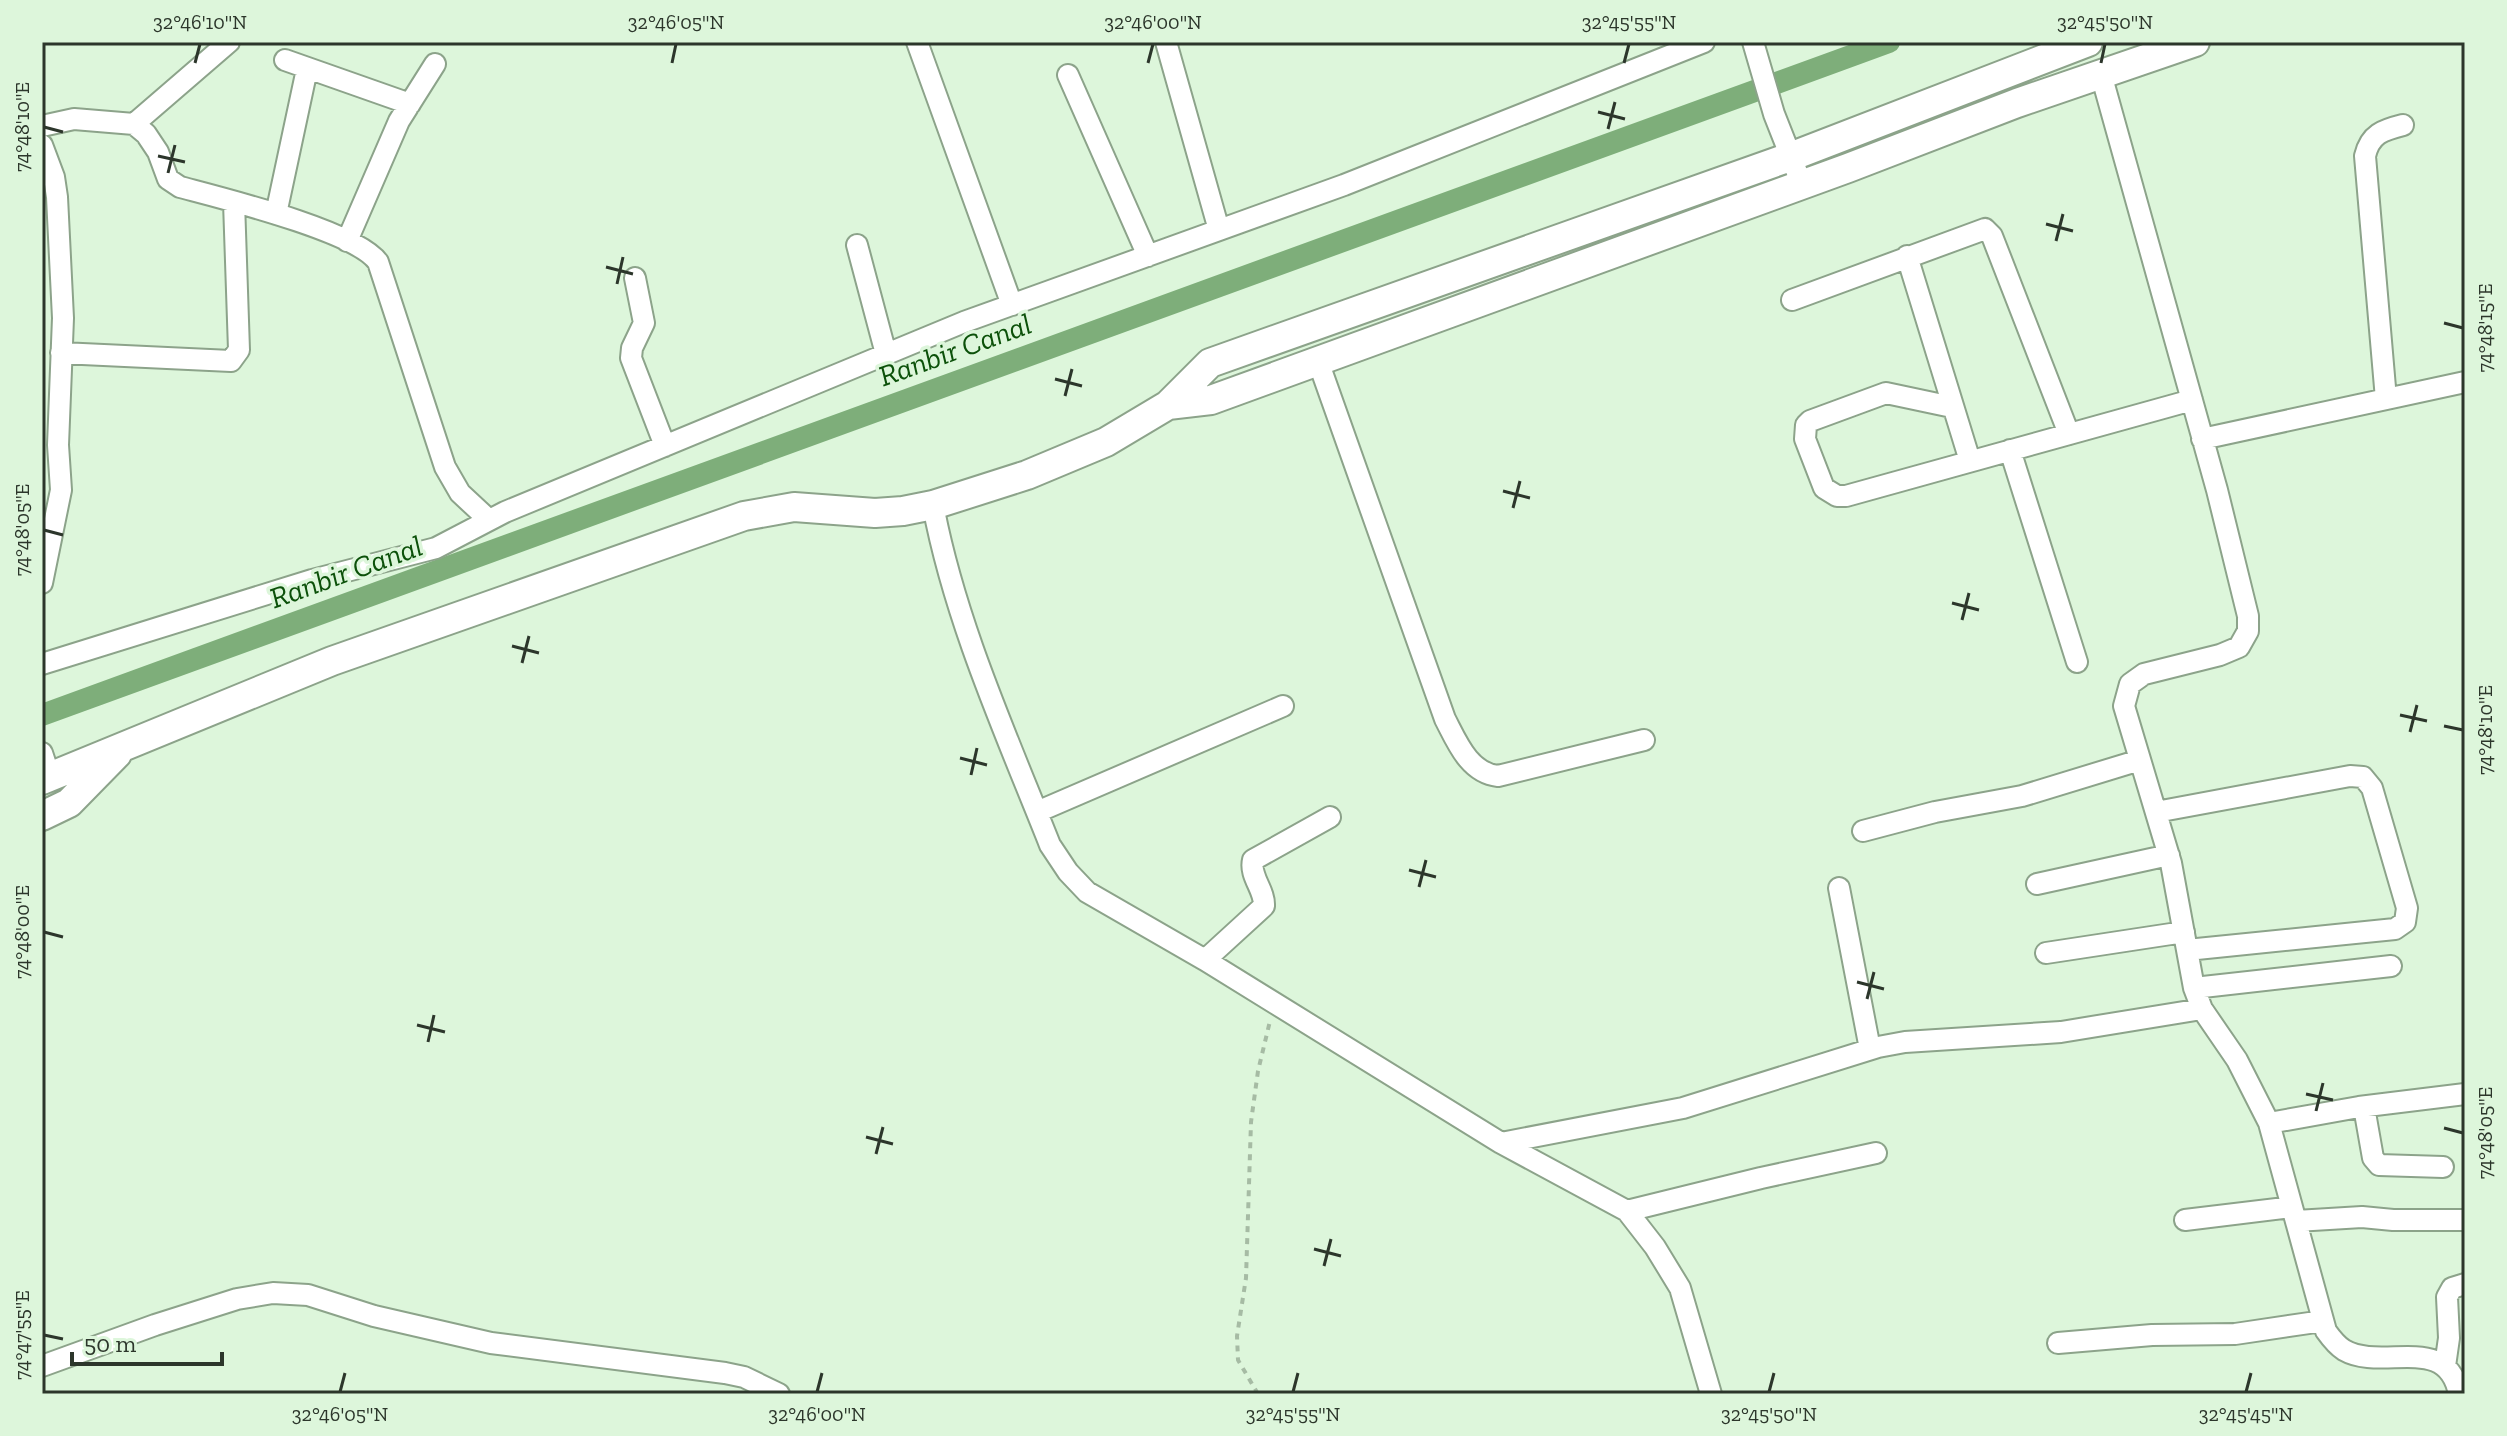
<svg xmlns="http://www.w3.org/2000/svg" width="2507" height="1436" font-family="'Zilla Slab',serif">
	<rect width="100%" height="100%" fill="#ddf6db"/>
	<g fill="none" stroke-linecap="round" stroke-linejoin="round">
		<path stroke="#7eae7a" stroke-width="22" d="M 42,715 L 1889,42"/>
		<defs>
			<path id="minor" d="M 917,42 L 1012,305
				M 1166,42 L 1219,230
				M 1753,42 L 1774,114 L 1802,185
				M 285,60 L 410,104
				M 2101,74 L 2217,490 L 2248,616 L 2248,631 L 2239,647 L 2220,655 L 2144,674 L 2130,684 L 2124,706 L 2171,863 L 2194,988 L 2202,1009 L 2237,1060 L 2269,1123 L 2326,1331 C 2331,1338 2336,1345 2344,1350 C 2382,1372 2447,1332 2459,1394
				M 1068,75 L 1148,256
				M 134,124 L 229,42
				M 42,126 L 74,119 L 134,124 L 146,134 L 158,152 L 168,179 L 180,187 C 221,198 356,231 378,262 L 445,467 L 460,493 L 489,520
				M 42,145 L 54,177 L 57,197 L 63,318 L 58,445 L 61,490 L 42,583
				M 276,214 L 307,69
				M 347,241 L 399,121 L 435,64
				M 857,245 L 886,354
				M 1907,256 L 1970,461
				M 635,278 L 644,323 L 632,348 L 631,358 L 665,446
				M 1792,300 L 1985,229 L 1992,236 L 2069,434
				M 61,353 L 231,361 L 239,350 L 234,202
				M 1318,361 L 1445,719 C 1457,742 1469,773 1498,776 L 1644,740
				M 2386,399 L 2365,156 C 2370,134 2383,130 2403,125
				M 1952,407 L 1886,393 L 1810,421 L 1806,425 L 1805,439 L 1824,488 L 1837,496 L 1846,496 L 2192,400
				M 2202,439 L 2465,382
				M 2010,450 L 2077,662
				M 933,505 C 955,622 1006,734 1050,845 L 1068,872 L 1087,892 L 1205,960 L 1501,1143 L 1627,1211 L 1655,1247 L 1680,1288 L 1711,1394
				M 42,664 L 312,580 L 436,548 L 505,512 L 964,322 L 1344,185 L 1704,42
				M 42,753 L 50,777
				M 1037,812 L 1283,706
				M 2156,812 L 2350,776 L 2363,777 L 2372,788 L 2407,908 L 2405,922 L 2395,929 L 2187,950
				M 1863,831 L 1935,812 L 2022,796 L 2140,760
				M 2037,884 L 2169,855
				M 1839,888 L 1870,1049
				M 2046,953 L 2184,932
				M 1205,960 L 1264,906 C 1265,890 1249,876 1253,860 L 1330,817
				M 2194,988 L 2391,966
				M 2364,1107 L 2373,1158 L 2379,1165 L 2443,1167
				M 2269,1123 L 2359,1107 L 2465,1094
				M 1501,1143 L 1683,1108 L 1878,1047 L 1905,1042 L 2061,1032 L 2202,1009
				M 1627,1211 L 1761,1178 L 1876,1153
				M 2185,1220 L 2292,1207
				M 2296,1221 L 2362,1217 L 2393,1220 L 2465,1220
				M 2058,1343 L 2152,1335 L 2235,1334 L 2323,1321
				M 42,1366 L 155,1325 L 237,1299 L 273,1293 L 308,1295 L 374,1316 L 491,1343 L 725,1373 L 744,1377 L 779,1394
				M 2445,1366 L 2449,1338 L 2447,1297 L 2452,1288 L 2465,1284"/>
			<path id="highway" d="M 1168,405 L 1211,400 L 1848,168 L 2017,103 L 2195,42
				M 42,780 L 332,661 L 744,516 L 794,507 L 875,513 L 903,511 L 933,505 L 1027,475 L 1106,442 L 1168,405 L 1210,363 L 1790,157 L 2088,42
				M 42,816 L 69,803 L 117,754"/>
		</defs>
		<use href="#minor" stroke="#8ca38a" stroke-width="24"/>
		<use href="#highway" stroke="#8ca38a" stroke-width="32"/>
		<path stroke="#a6bba4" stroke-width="4" stroke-dasharray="6 6" stroke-linecap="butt" d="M 1258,1394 L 1238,1360 L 1237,1336 L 1246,1278 L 1251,1122 L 1258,1071 L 1270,1021"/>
		<use href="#minor" stroke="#fff" stroke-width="20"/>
		<use href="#highway" stroke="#fff" stroke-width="28"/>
	</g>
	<path fill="none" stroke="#2c362b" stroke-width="3" d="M 195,63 L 200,44M 672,63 L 676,44M 1148,63 L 1153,44M 1624,63 L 1629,44M 2101,63 L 2105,44M 1598,112 L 1625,119M 44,127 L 63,132M 1608,129 L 1615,102M 158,156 L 185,162M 168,173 L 175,145M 2046,224 L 2073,231M 2056,241 L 2063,214M 606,267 L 633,274M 617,284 L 623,257M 2444,323 L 2463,328M 1055,379 L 1082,386M 1065,396 L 1072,369M 1503,491 L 1530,498M 1513,508 L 1520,481M 44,530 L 63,535M 1952,603 L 1979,610M 1962,620 L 1969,593M 512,646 L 539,653M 522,663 L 529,636M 2400,715 L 2427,721M 2444,726 L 2463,730M 2410,732 L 2417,705M 960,758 L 987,765M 971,775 L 977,748M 1409,870 L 1436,877M 1419,887 L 1426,860M 44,932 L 63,937M 1857,982 L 1884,989M 1867,999 L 1874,972M 417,1025 L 445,1032M 428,1042 L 434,1015M 2306,1094 L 2333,1100M 2316,1111 L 2323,1083M 2444,1128 L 2463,1133M 866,1137 L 893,1144M 876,1154 L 883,1127M 1314,1249 L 1341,1256M 1324,1266 L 1331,1239M 44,1335 L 63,1339M 340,1392 L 345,1373M 817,1392 L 822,1373M 1293,1392 L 1298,1373M 1769,1392 L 1774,1373M 2246,1392 L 2251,1373"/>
	<g text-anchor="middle" stroke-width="7" stroke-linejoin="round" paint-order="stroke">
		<g font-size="30" font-style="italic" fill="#0c510a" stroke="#ddf6db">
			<text transform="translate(955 350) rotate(-20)" y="10">Ranbir Canal</text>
			<text transform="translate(346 572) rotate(-20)" y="10">Ranbir Canal</text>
		</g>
	</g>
	<rect width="2507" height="1436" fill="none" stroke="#ddf6db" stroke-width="88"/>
	<path d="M72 1352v12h150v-12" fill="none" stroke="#2c362b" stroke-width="4"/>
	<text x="84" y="1352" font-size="24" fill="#2c362b" stroke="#ddf6db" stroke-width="6" paint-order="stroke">50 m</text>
	<rect x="44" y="44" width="2419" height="1348" fill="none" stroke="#2c362b" stroke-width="3"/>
	<g font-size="20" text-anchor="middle" fill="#2c362b">
		<text x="200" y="29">32°46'10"N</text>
		<text x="676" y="29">32°46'05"N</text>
		<text x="1153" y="29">32°46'00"N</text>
		<text x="1629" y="29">32°45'55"N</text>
		<text x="2105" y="29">32°45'50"N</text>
		<text transform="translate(22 127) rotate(-90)" y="7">74°48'10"E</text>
		<text transform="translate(2485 328) rotate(-90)" y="7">74°48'15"E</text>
		<text transform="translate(22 530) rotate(-90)" y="7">74°48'05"E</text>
		<text transform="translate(2485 730) rotate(-90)" y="7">74°48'10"E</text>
		<text transform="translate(22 932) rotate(-90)" y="7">74°48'00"E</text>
		<text transform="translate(2485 1133) rotate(-90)" y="7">74°48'05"E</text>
		<text transform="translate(22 1335) rotate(-90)" y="7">74°47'55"E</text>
		<text x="340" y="1421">32°46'05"N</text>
		<text x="817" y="1421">32°46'00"N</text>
		<text x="1293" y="1421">32°45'55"N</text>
		<text x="1769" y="1421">32°45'50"N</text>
		<text x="2246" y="1421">32°45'45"N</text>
	</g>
</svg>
